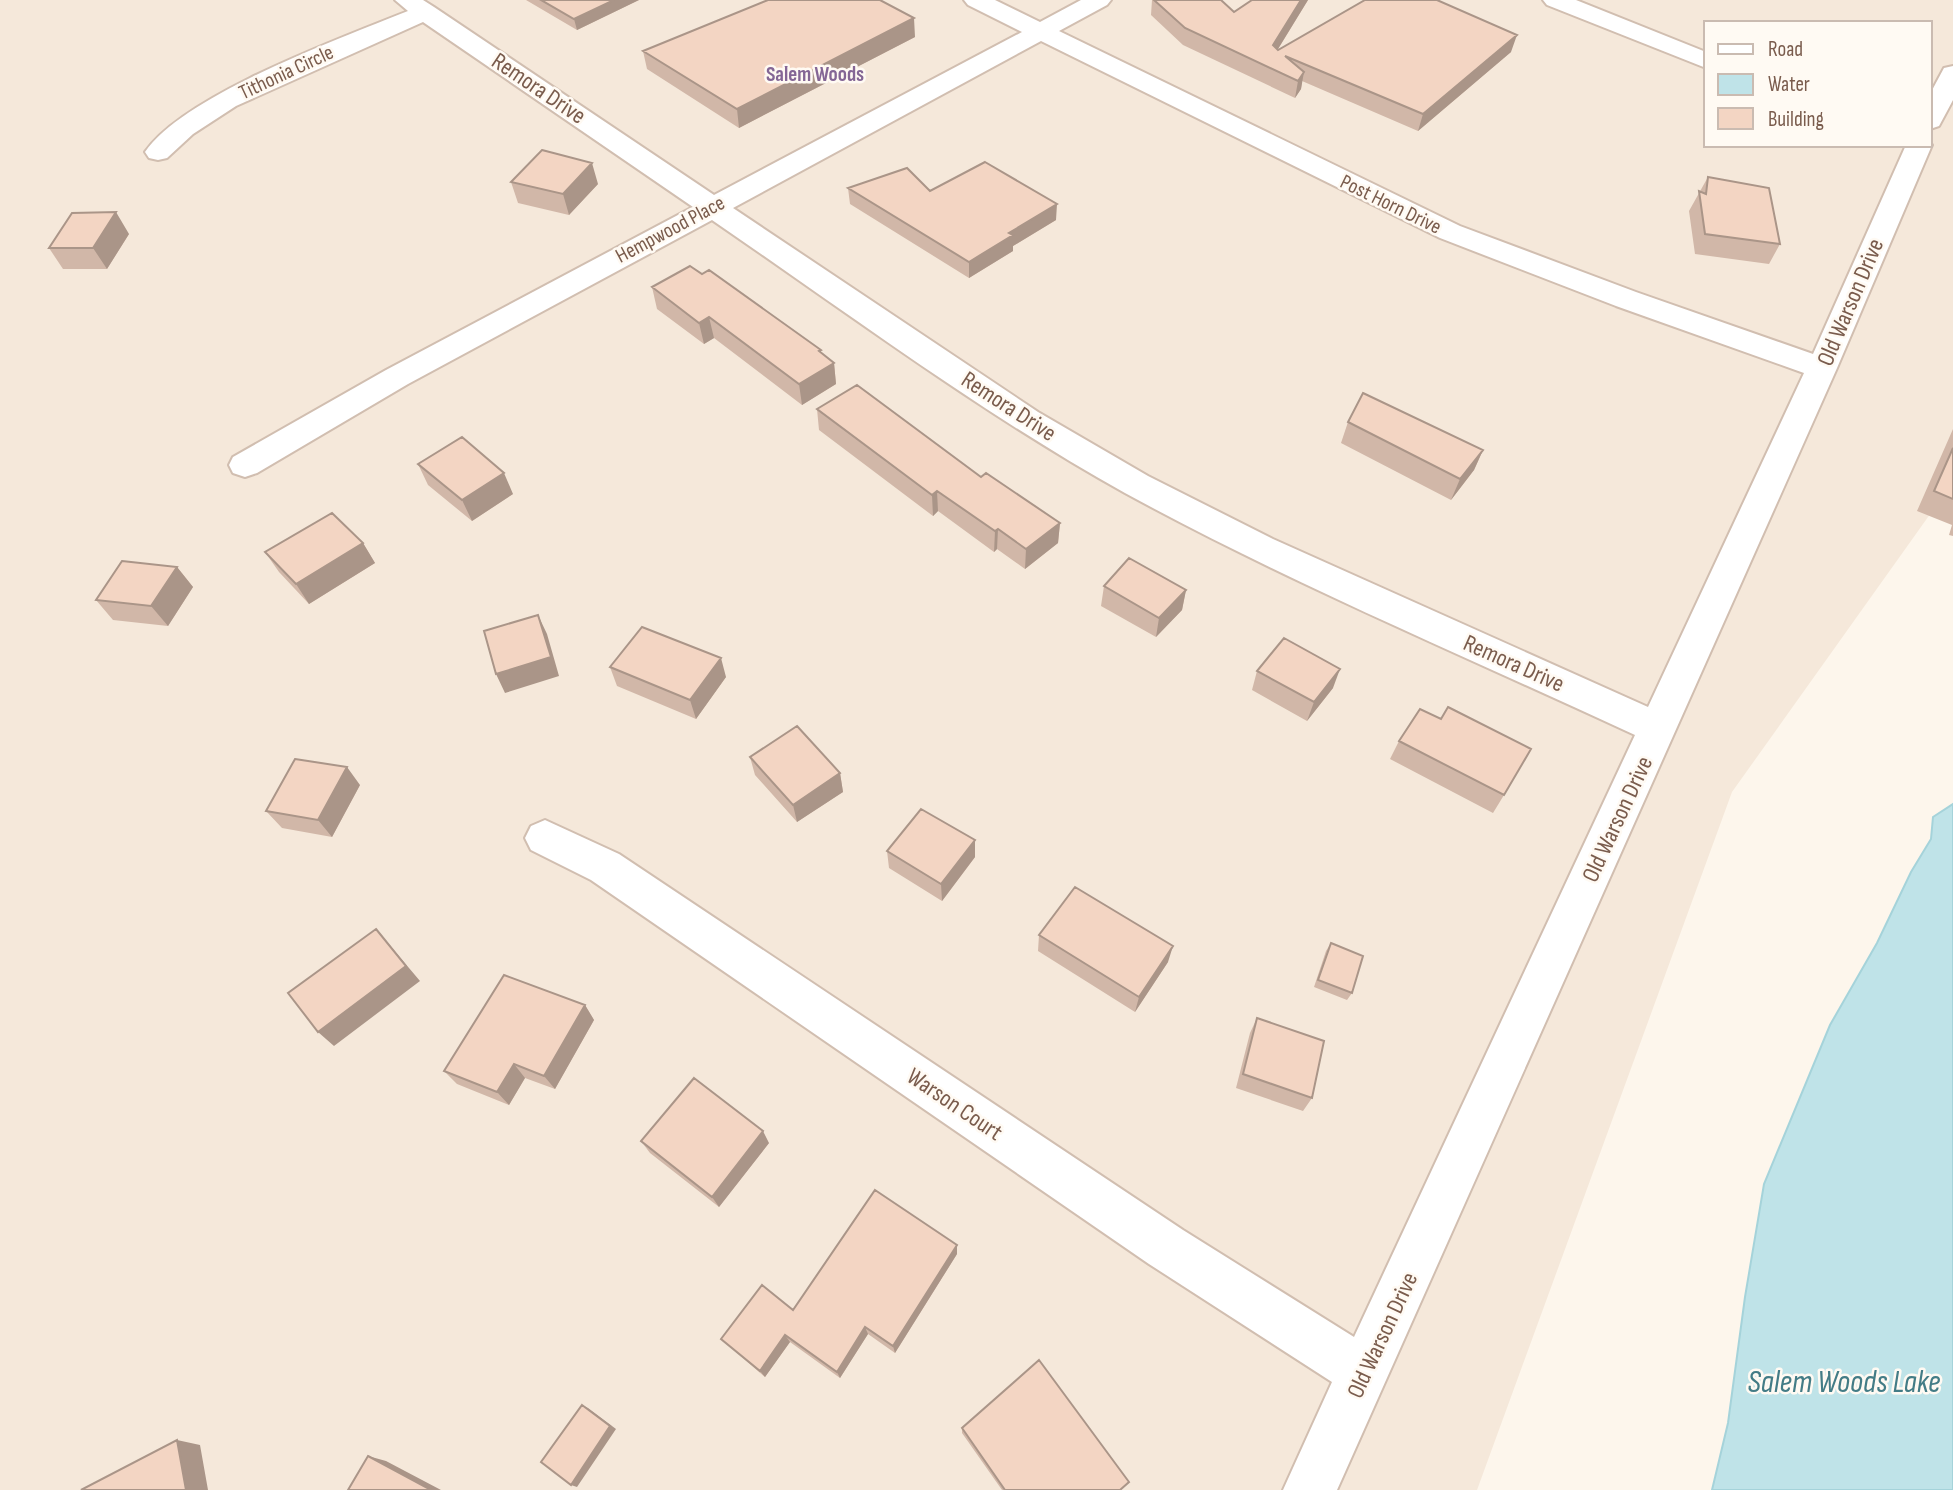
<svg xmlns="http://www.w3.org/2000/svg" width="1953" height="1490" font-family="'Sofia Sans Condensed',sans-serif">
	<rect width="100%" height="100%" fill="#fdf6ec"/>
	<path fill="#f5e8da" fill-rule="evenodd" d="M 0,0 L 1953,0 L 1953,482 L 1732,792 L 1477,1490 L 0,1490 ZM 1706,23 L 1930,23 L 1930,145 L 1706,145 Z"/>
	<path fill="#bfe3e8" stroke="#a5d3da" stroke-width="2" d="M 1953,804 L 1953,1490 L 1712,1490 L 1728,1423 L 1745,1297 L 1764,1184 L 1830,1025 L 1877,943 L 1911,872 L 1931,839 L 1933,817 Z"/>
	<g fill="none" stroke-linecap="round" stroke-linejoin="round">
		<defs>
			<path id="street" d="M 395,0 L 423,0 L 434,7 L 714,195 L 1022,32 L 968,5 L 964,0 L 995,0 L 1040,22 L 1081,0 L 1111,0 L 1107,5 L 1059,31 L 1460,226 L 1636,292 L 1813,354 L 1906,145 L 1930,145 L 1930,142 L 1932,145 L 1837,368 L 1337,1490 L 1283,1490 L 1332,1382 L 1149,1264 L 591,880 L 531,850 L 525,838 L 531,826 L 545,820 L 619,854 L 1183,1230 L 1354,1337 L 1635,735 C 1465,656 1290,583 1125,493 C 981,413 848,313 712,220 L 408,384 L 257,473 L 245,477 L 233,473 L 229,465 L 233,457 L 386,370 L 693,207 L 423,22 L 236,106 L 193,134 L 167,158 L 158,160 L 149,158 L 145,152 C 184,95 341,38 408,11 ZM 1041,41 L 1440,238 L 1616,306 L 1804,373 L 1648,707 L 1273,539 L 1148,476 L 1038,412 L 733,208 Z
				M 1543,0 L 1576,0 L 1706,52 L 1706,68 L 1547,5 Z
				M 1953,66 L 1953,100 L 1939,126 L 1930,129 L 1930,94 L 1944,68 Z"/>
		</defs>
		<use href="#street" stroke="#d1beb0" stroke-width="4"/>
		<use href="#street" fill="#fff" fill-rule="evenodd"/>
	</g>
	<path fill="#d1b7a8" d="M 526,0 L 639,0 L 577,30 Z
		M 1152,0 L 1221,0 L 1234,12 L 1252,0 L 1308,0 L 1278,49 L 1511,52 L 1418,131 L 1302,81 L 1301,89 L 1295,98 L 1183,45 L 1151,15 Z
		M 915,37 L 739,128 L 647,69 L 643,51 Z
		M 1708,177 L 1780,244 L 1769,264 L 1695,254 L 1689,211 Z
		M 511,182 L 598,184 L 569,215 L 518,203 Z
		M 848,188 L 930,191 L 1056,220 L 1013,246 L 1013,251 L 969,278 L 850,204 Z
		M 129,234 L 107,269 L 63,269 L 49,248 Z
		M 652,287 L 834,363 L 836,384 L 802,405 L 714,338 L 704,344 L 657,309 Z
		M 817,409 L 981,477 L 1060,523 L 1058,543 L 1025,569 L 997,549 L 994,552 L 938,511 L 933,516 L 819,430 Z
		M 1348,422 L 1483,450 L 1474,470 L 1451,500 L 1341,443 Z
		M 1953,429 L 1953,536 L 1949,535 L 1952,525 L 1917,511 Z
		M 418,464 L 513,494 L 472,521 L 428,485 Z
		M 363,543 L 375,563 L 309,604 L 279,572 L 265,552 Z
		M 177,567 L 193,587 L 168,626 L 113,620 L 96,600 Z
		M 1104,586 L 1186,590 L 1182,610 L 1156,637 L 1101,606 Z
		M 610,667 L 726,677 L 696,719 L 617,686 Z
		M 1257,671 L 1333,688 L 1307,721 L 1252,690 Z
		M 1441,719 L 1504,795 L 1493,813 L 1390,759 L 1399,741 Z
		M 750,757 L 840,773 L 843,792 L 797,822 L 755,775 Z
		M 360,785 L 332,837 L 282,828 L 266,811 Z
		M 887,851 L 975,857 L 942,901 L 889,868 Z
		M 1039,935 L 1168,962 L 1135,1012 L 1038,951 Z
		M 1331,943 L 1352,993 L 1347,1000 L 1314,987 L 1326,951 Z
		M 585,1005 L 594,1020 L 555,1089 L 525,1078 L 509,1105 L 457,1084 L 444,1071 Z
		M 1257,1018 L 1312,1098 L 1303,1111 L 1236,1088 L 1250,1033 Z
		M 641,1141 L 769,1143 L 719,1207 L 650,1153 Z
		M 957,1254 L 895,1353 L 868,1334 L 840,1378 L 790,1342 L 765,1377 L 728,1345 L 721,1339 L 793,1310 Z
		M 962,1428 L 1120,1490 L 1002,1490 L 962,1433 Z"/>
	<path fill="#aa9588" d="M 614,0 L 639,0 L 577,30 L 574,19 Z
		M 1301,0 L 1308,0 L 1270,62 L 1273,45 Z
		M 914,18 L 915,37 L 739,128 L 737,109 Z
		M 1517,35 L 1511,52 L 1418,131 L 1423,114 Z
		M 1304,72 L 1301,89 L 1295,98 L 1298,81 Z
		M 592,163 L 598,184 L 569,215 L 563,194 Z
		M 1057,204 L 1056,220 L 1013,246 L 1013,251 L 969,278 L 969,262 L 1009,233 Z
		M 116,212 L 129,234 L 107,269 L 93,248 Z
		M 709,317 L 714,338 L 704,344 L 699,323 Z
		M 821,350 L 823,369 L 834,363 L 836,384 L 802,405 L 799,384 L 819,351 Z
		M 1483,450 L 1474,470 L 1451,500 L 1460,479 Z
		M 504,473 L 513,494 L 472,521 L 462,500 Z
		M 937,491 L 938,511 L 933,516 L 932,495 Z
		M 1060,523 L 1058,543 L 1025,569 L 1026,549 Z
		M 998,529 L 997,549 L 994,552 L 995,531 Z
		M 363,543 L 375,563 L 309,604 L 296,584 Z
		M 177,567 L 193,587 L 168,626 L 151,606 Z
		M 1186,590 L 1182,610 L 1156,637 L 1159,618 Z
		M 538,615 L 547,634 L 559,676 L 505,693 L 496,674 Z
		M 721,658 L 726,677 L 696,719 L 690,700 Z
		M 1340,669 L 1333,688 L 1307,721 L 1314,702 Z
		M 347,767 L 360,785 L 332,837 L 318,820 Z
		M 840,773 L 843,792 L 797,822 L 793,805 Z
		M 975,840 L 975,857 L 942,901 L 941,884 Z
		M 376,929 L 420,981 L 334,1046 L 318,1032 Z
		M 1173,946 L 1168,962 L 1135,1012 L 1139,997 Z
		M 585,1005 L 594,1020 L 555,1089 L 544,1076 Z
		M 514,1064 L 525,1078 L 509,1105 L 497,1092 Z
		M 763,1131 L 769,1143 L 719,1207 L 712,1197 Z
		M 957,1245 L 957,1254 L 895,1353 L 893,1346 Z
		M 865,1327 L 868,1334 L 840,1378 L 837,1372 Z
		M 785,1335 L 790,1342 L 765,1377 L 760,1371 Z
		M 582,1405 L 588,1408 L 616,1429 L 577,1487 L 571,1485 Z
		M 177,1440 L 200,1445 L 208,1490 L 186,1490 Z
		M 368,1456 L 386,1461 L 441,1490 L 431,1490 Z"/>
	<path fill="#f3d5c3" stroke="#aa9588" stroke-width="2" d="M 541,0 L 614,0 L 574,19 Z
		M 768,0 L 880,0 L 914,18 L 737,109 L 643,51 Z
		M 1154,0 L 1221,0 L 1234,12 L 1252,0 L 1301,0 L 1273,45 L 1278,50 L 1365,0 L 1437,0 L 1517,35 L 1423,114 L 1285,56 L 1304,72 L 1298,81 L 1185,28 Z
		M 542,150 L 592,163 L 563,194 L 511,182 Z
		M 985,162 L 1057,204 L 1009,233 L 1013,235 L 969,262 L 848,188 L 907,168 L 930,191 Z
		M 1708,177 L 1769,188 L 1780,244 L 1705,234 L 1699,191 L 1706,194 Z
		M 116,212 L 93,248 L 49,248 L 72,213 Z
		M 690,266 L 702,274 L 709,270 L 821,350 L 819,351 L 834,363 L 799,384 L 709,317 L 699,323 L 652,287 Z
		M 857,385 L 981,477 L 986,473 L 1060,523 L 1026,549 L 998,529 L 995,531 L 937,491 L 932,495 L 817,409 Z
		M 1363,393 L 1483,450 L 1460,479 L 1348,422 Z
		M 462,437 L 504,473 L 462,500 L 418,464 Z
		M 1953,448 L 1953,499 L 1934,491 Z
		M 332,513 L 363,543 L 296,584 L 265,552 Z
		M 1129,558 L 1186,590 L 1159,618 L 1104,586 Z
		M 122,561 L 177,567 L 151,606 L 96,600 Z
		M 538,615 L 551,657 L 496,674 L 484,631 Z
		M 642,627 L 721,658 L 690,700 L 610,667 Z
		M 1284,638 L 1340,669 L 1314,702 L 1257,671 Z
		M 1448,707 L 1531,749 L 1504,795 L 1399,741 L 1420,709 L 1441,719 Z
		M 797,726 L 840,773 L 793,805 L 750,757 Z
		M 295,759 L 347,767 L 318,820 L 266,811 Z
		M 921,809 L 975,840 L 941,884 L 887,851 Z
		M 1075,887 L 1173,946 L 1139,997 L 1039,935 Z
		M 376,929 L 406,966 L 318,1032 L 288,993 Z
		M 1331,943 L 1363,956 L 1352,993 L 1318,980 Z
		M 504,975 L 585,1005 L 544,1076 L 514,1064 L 497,1092 L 444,1071 Z
		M 1257,1018 L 1324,1041 L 1312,1098 L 1243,1074 Z
		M 694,1078 L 763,1131 L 712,1197 L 641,1141 Z
		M 875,1190 L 957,1245 L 893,1346 L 865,1327 L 837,1372 L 785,1335 L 760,1371 L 721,1339 L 762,1285 L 793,1310 Z
		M 1039,1360 L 1129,1482 L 1120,1490 L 1005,1490 L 962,1428 Z
		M 582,1405 L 610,1426 L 571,1485 L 541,1462 Z
		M 177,1440 L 186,1490 L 81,1490 Z
		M 368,1456 L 431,1490 L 348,1490 Z"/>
	<g text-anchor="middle" stroke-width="5" stroke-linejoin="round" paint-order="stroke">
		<g font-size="21" fill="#7a5c4d" stroke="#fffaf3">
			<text transform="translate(286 72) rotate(-25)" y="7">Tithonia Circle</text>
			<text transform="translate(1391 204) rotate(26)" y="7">Post Horn Drive</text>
			<text transform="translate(670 229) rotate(-28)" y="7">Hempwood Place</text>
		</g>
		<g font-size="21" font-weight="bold" fill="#846695" stroke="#fffaf3">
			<text x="815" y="81">Salem Woods</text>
		</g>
		<g font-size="24" fill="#7a5c4d" stroke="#fffaf3">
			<text transform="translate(539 88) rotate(34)" y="8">Remora Drive</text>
			<text transform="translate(1850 302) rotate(-67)" y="8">Old Warson Drive</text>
			<text transform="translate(1009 406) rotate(33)" y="8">Remora Drive</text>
			<text transform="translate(1514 663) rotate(24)" y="8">Remora Drive</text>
			<text transform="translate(1617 819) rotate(-65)" y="8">Old Warson Drive</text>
			<text transform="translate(955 1104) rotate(34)" y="8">Warson Court</text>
			<text transform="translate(1382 1335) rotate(-65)" y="8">Old Warson Drive</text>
		</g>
		<g font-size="32" font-style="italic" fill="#437c86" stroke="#fffaf3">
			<text x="1844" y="1392">Salem Woods Lake</text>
		</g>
	</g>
	<rect x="1704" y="21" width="228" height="126" fill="#fffaf3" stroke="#cabbb1" stroke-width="2"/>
	<rect x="1718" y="44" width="35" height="10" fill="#ffffff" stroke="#cabbb1" stroke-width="2"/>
	<text x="1768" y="56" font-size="21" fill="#7a5c4d">Road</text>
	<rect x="1718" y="74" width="35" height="21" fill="#bfe3e8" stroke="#cabbb1" stroke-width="2"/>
	<text x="1768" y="91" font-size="21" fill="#7a5c4d">Water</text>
	<rect x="1718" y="108" width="35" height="21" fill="#f3d5c3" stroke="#cabbb1" stroke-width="2"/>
	<text x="1768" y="126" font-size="21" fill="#7a5c4d">Building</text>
</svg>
